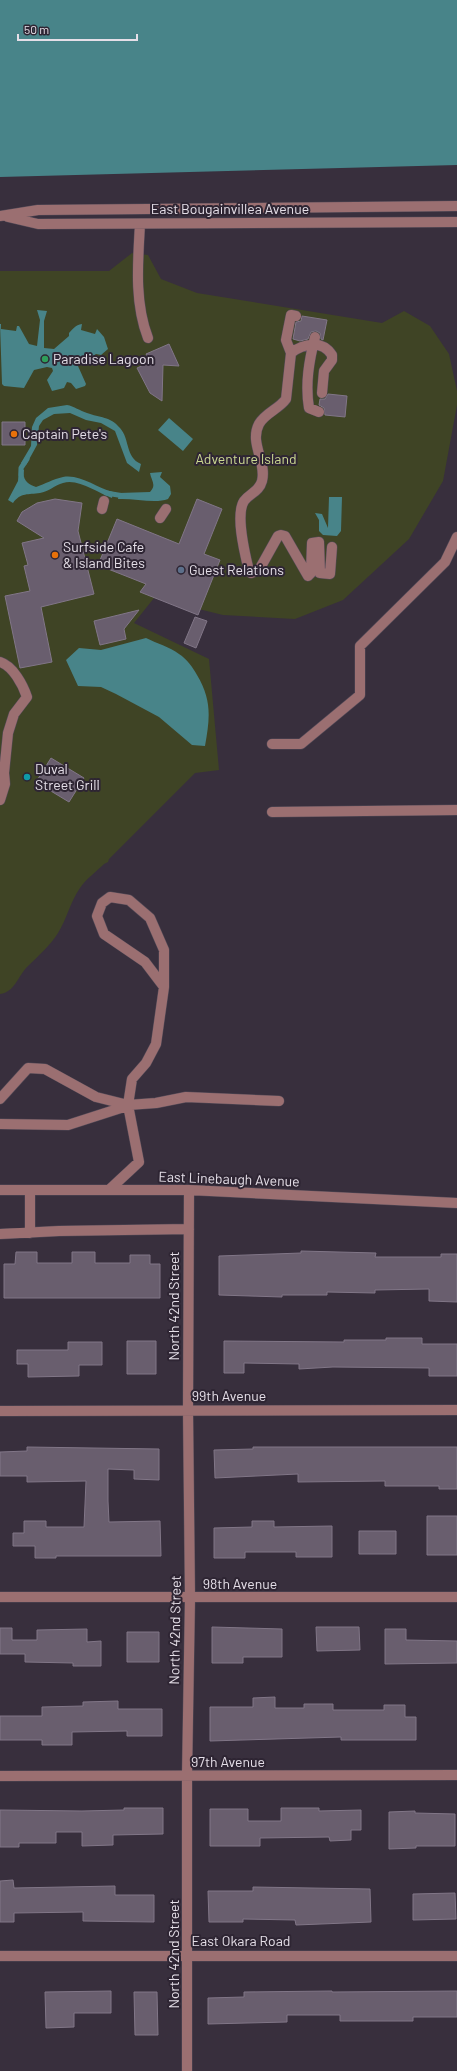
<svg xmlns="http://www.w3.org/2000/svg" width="457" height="2071" font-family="Barlow,sans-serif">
	<rect width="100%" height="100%" fill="#382f3d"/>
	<path fill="#3f4425" d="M 132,253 L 148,255 L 161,279 L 197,293 L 382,323 L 404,311 L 430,326 L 449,354 L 457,391 L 457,405 L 443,481 L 409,539 L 343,600 L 295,619 L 223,615 L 154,598 L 134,623 L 209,659 L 219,770 L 195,773 L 109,859 L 108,862 L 104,864 C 96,872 86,879 80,888 C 70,902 67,919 58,933 C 50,946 38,956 27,967 C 18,976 15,992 0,994 L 0,271 L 109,271 Z"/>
	<path fill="#488489" d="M 0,0 L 457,0 L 457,165 L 0,177 Z
		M 37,310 L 47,311 L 44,321 L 44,348 L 54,349 L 69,336 L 69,333 C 73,329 75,325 82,324 L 81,330 L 95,334 L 97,329 L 104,337 L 108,349 L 101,355 L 96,354 L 78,366 L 86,384 L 85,386 L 76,389 L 71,383 L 67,382 L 64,388 L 52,391 L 47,380 L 53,371 L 52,368 L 47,367 L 34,370 L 24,388 L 4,386 L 2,384 L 0,324 L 1,324 L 1,329 L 16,331 L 17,326 L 19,326 L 29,344 L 37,346 L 40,320 Z
		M 67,405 C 74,406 80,411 87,413 C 100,418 110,416 120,428 C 130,439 125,457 141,464 L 139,472 L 127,463 L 115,431 L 101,423 L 86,420 L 70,413 L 54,414 L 43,420 L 39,426 L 37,445 L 26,465 L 21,463 L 31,446 L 32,427 L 36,418 L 48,408 Z
		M 169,418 L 193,439 L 183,451 L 158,430 Z
		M 19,468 L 24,470 C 22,480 28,484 36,487 C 45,484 53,479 63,477 C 81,474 96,488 113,492 L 112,498 C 98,493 78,478 63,483 C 55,485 48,492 40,493 C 28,495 21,492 13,503 L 8,500 L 18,481 Z
		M 162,472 L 160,477 L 170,486 L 171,494 L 168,499 C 155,504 134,498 118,499 L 119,493 L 150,492 C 157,485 151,480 150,473 Z
		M 329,497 L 342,497 L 341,531 L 337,536 L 323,535 L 319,531 L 319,520 L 315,513 L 322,514 L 328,528 Z
		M 146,638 C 156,643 170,647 179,654 C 187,659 193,668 197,675 C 212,700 210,718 205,746 L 192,745 L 159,717 L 116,694 L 101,687 L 78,686 L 66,660 L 79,648 L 101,650 Z"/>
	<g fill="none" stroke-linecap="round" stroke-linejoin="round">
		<path stroke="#488489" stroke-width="5" d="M 21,475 L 21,468 L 27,459
			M 106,493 L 124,496"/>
	</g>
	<path fill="#695e6e" stroke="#817687" d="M 302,316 L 327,320 L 323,340 L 321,339 L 320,333 L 316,331 L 311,332 L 308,339 L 300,341 L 293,339 L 296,322 L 301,321 Z
		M 169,344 L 179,366 L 163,365 L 162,401 L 150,393 L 137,368 L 150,362 L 146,354 Z
		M 328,394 L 347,396 L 345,417 L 325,415 L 324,408 L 319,405 L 320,399 L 325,399 Z
		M 2,422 L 25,422 L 25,445 L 2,445 Z
		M 55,499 L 82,503 L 78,531 L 94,594 L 41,607 L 52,662 L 20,668 L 5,596 L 30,591 L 24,566 L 28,565 L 22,543 L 44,538 L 17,521 L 22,512 L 37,503 Z
		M 197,499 L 222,509 L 204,554 L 220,560 L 198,615 L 140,592 L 146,584 L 98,565 L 117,519 L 179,544 Z
		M 139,610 L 124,629 L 126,639 L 100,645 L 94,621 Z
		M 195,617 L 207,621 L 196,648 L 184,643 Z
		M 51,758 L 84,778 L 69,802 L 36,782 Z
		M 301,1251 L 376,1253 L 375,1257 L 441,1257 L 441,1254 L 457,1254 L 457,1302 L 429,1301 L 429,1289 L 375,1290 L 375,1293 L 327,1292 L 327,1295 L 282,1295 L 282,1297 L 219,1295 L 219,1256 L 301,1253 Z
		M 16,1252 L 37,1252 L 37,1263 L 72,1263 L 72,1252 L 95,1252 L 95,1263 L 130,1263 L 130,1255 L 150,1255 L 150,1264 L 160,1264 L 160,1298 L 4,1298 L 4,1264 L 15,1264 Z
		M 386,1338 L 422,1338 L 422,1344 L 457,1344 L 457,1376 L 429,1376 L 429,1368 L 333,1367 L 299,1369 L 299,1364 L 244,1363 L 244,1373 L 224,1373 L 224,1341 L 344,1342 L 344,1340 L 386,1340 Z
		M 127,1341 L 156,1341 L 156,1374 L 127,1374 Z
		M 68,1342 L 102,1342 L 102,1365 L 79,1365 L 79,1376 L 28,1377 L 28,1364 L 17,1364 L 17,1350 L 68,1350 Z
		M 27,1447 L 159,1449 L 159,1480 L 134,1479 L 134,1470 L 108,1469 L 108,1501 L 109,1522 L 160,1521 L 161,1556 L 56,1556 L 56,1558 L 35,1558 L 35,1546 L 13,1546 L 13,1533 L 24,1533 L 24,1521 L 46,1521 L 46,1527 L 84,1527 L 86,1481 L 27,1482 L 27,1476 L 0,1476 L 0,1452 L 27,1451 Z
		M 253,1447 L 457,1447 L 457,1489 L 439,1489 L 439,1486 L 385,1486 L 385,1481 L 298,1482 L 298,1474 L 215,1478 L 214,1450 L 253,1449 Z
		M 427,1516 L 457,1516 L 457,1555 L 427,1555 Z
		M 252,1521 L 274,1521 L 274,1527 L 332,1526 L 332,1557 L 296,1557 L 296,1552 L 245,1552 L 245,1558 L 214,1558 L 214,1528 L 252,1527 Z
		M 359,1531 L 396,1531 L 396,1554 L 359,1554 Z
		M 212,1627 L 282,1629 L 282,1657 L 243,1657 L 243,1663 L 212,1663 Z
		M 316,1627 L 359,1627 L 360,1650 L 317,1651 Z
		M 0,1628 L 12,1628 L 12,1640 L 37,1640 L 37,1630 L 87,1629 L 87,1642 L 101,1641 L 101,1666 L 73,1666 L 73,1663 L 25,1662 L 25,1654 L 0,1654 Z
		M 385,1629 L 406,1629 L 406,1640 L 457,1641 L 457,1663 L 385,1664 Z
		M 127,1632 L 159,1632 L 159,1662 L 127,1662 Z
		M 275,1697 L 275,1708 L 304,1708 L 304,1704 L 333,1704 L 333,1710 L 384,1710 L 384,1705 L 405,1705 L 405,1717 L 416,1717 L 416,1740 L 341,1740 L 341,1737 L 210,1741 L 210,1707 L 253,1707 L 253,1698 Z
		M 118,1701 L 118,1709 L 162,1709 L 162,1736 L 127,1736 L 127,1731 L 72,1732 L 72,1745 L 42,1745 L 42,1740 L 0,1740 L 0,1716 L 42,1716 L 42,1707 L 83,1706 L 83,1702 Z
		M 124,1808 L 163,1808 L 163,1834 L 113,1835 L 113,1845 L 82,1846 L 82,1832 L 56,1832 L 56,1843 L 19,1843 L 19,1847 L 0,1847 L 0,1810 L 82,1811 L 124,1810 Z
		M 281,1808 L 319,1808 L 319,1811 L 361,1810 L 361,1830 L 351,1830 L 351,1840 L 330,1841 L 329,1837 L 260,1838 L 260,1846 L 210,1846 L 210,1809 L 248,1809 L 248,1821 L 281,1821 Z
		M 415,1811 L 415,1813 L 455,1814 L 455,1846 L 416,1846 L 416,1848 L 389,1849 L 389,1812 Z
		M 13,1880 L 14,1888 L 115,1886 L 115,1895 L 154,1895 L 154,1922 L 83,1921 L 83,1912 L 14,1913 L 14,1922 L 0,1922 L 0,1881 Z
		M 253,1887 L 370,1889 L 371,1922 L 296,1925 L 295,1920 L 243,1919 L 243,1922 L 209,1922 L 208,1891 L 253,1891 Z
		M 455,1893 L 456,1919 L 413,1920 L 413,1894 Z
		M 111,1991 L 111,2013 L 74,2013 L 74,2027 L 46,2028 L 45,1992 Z
		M 332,1991 L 332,1992 L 457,1991 L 457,2017 L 413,2017 L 413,2021 L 340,2021 L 340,2015 L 287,2015 L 287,2022 L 208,2024 L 208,1998 L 244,1997 L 244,1992 Z
		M 134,1992 L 157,1992 L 158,2035 L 135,2035 Z"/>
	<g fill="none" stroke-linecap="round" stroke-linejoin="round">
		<defs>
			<path id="minor" d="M 0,216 L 38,210 L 457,206
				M 8,217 L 38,224 L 457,222
				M 140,224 C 138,261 134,302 148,338
				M 315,337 C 309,361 305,384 309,408 L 319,412
				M 291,353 L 286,340 L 291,315 L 296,316
				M 322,393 L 324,371 L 332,360 L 332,355 C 322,340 304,343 291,353 L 286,399 C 279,409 265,413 259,424 C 249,443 267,462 262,481 C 259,492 250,493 244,501 C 235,515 245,554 249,571 L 251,573 L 259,570 L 278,536 L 281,535 L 285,536 L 308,576 L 311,573 L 312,543 L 319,542 L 320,573 L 330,574 L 332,547
				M 102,509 L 104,501
				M 160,518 L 166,509
				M 0,662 C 13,666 23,685 27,697 L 14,714 L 8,733 L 4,773 L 5,784 L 0,800
				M 272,744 L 301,744 L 360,695 L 360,646 L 445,562 L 457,537
				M 272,812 L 457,810
				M 0,1099 L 28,1068 L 45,1069 L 96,1097 L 128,1105 L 156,1103 L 186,1097 L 279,1101
				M 0,1124 L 68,1125 L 127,1106
				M 110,1189 L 139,1162 L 128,1105 L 132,1079 L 146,1063 L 156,1044 L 164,987 L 164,950 L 150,918 L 129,900 L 110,897 L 102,903 L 97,916 L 104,934 L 145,962 L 164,987
				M 0,1190 L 189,1190 L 457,1203
				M 30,1190 L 30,1233
				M 0,1234 L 59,1231 L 189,1229
				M 0,1411 L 457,1410
				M 0,1597 L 457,1597
				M 0,1776 L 457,1775
				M 0,1956 L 457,1956
				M 187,2071 L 187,1776 L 190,1598 L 188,1410 L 189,1190"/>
		</defs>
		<use href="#minor" stroke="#544b58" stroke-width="11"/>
		<use href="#minor" stroke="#9b6f71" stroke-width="10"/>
	</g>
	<circle fill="#2e9e5b" stroke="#2e2533" stroke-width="1.5" cx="45" cy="359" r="4"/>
	<g fill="#e8710a" stroke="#2e2533" stroke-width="1.5">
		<circle cx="14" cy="434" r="4"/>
		<circle cx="55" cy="555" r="4"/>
	</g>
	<circle fill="#5c6f8a" stroke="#2e2533" stroke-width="1.5" cx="181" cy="570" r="4"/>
	<circle fill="#0f9aa8" stroke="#2e2533" stroke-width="1.5" cx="27" cy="777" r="4"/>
	<g text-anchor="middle" stroke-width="4" stroke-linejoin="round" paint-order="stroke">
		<g font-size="14" fill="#e5dfe8" stroke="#2e2533">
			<text x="230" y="214">East Bougainvillea Avenue</text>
			<text transform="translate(229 1179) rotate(2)" y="5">East Linebaugh Avenue</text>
			<text transform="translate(174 1306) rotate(-90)" y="5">North 42nd Street</text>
			<text x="229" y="1401">99th Avenue</text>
			<text x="240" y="1589">98th Avenue</text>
			<text transform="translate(175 1630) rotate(-89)" y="5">North 42nd Street</text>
			<text x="228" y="1767">97th Avenue</text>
			<text x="241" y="1946">East Okara Road</text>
			<text transform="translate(174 1954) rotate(-90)" y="5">North 42nd Street</text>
		</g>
		<g font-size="14" fill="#e5dfe8" stroke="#2e2533" text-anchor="start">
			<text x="53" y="364">Paradise Lagoon</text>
			<text x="22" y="439">Captain Pete's</text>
			<text x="63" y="552">Surfside Cafe<tspan x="63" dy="16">&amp; Island Bites</tspan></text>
			<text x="189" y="575">Guest Relations</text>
			<text x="35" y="774">Duval<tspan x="35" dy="16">Street Grill</tspan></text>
		</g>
		<g font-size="14" fill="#ccd992" stroke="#2e2533">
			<text x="246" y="464">Adventure Island</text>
		</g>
	</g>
	<path d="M18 34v6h119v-6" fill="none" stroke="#e5dfe8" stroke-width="2"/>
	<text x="24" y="34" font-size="12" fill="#e5dfe8" stroke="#2e2533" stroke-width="3" paint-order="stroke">50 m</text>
</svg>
